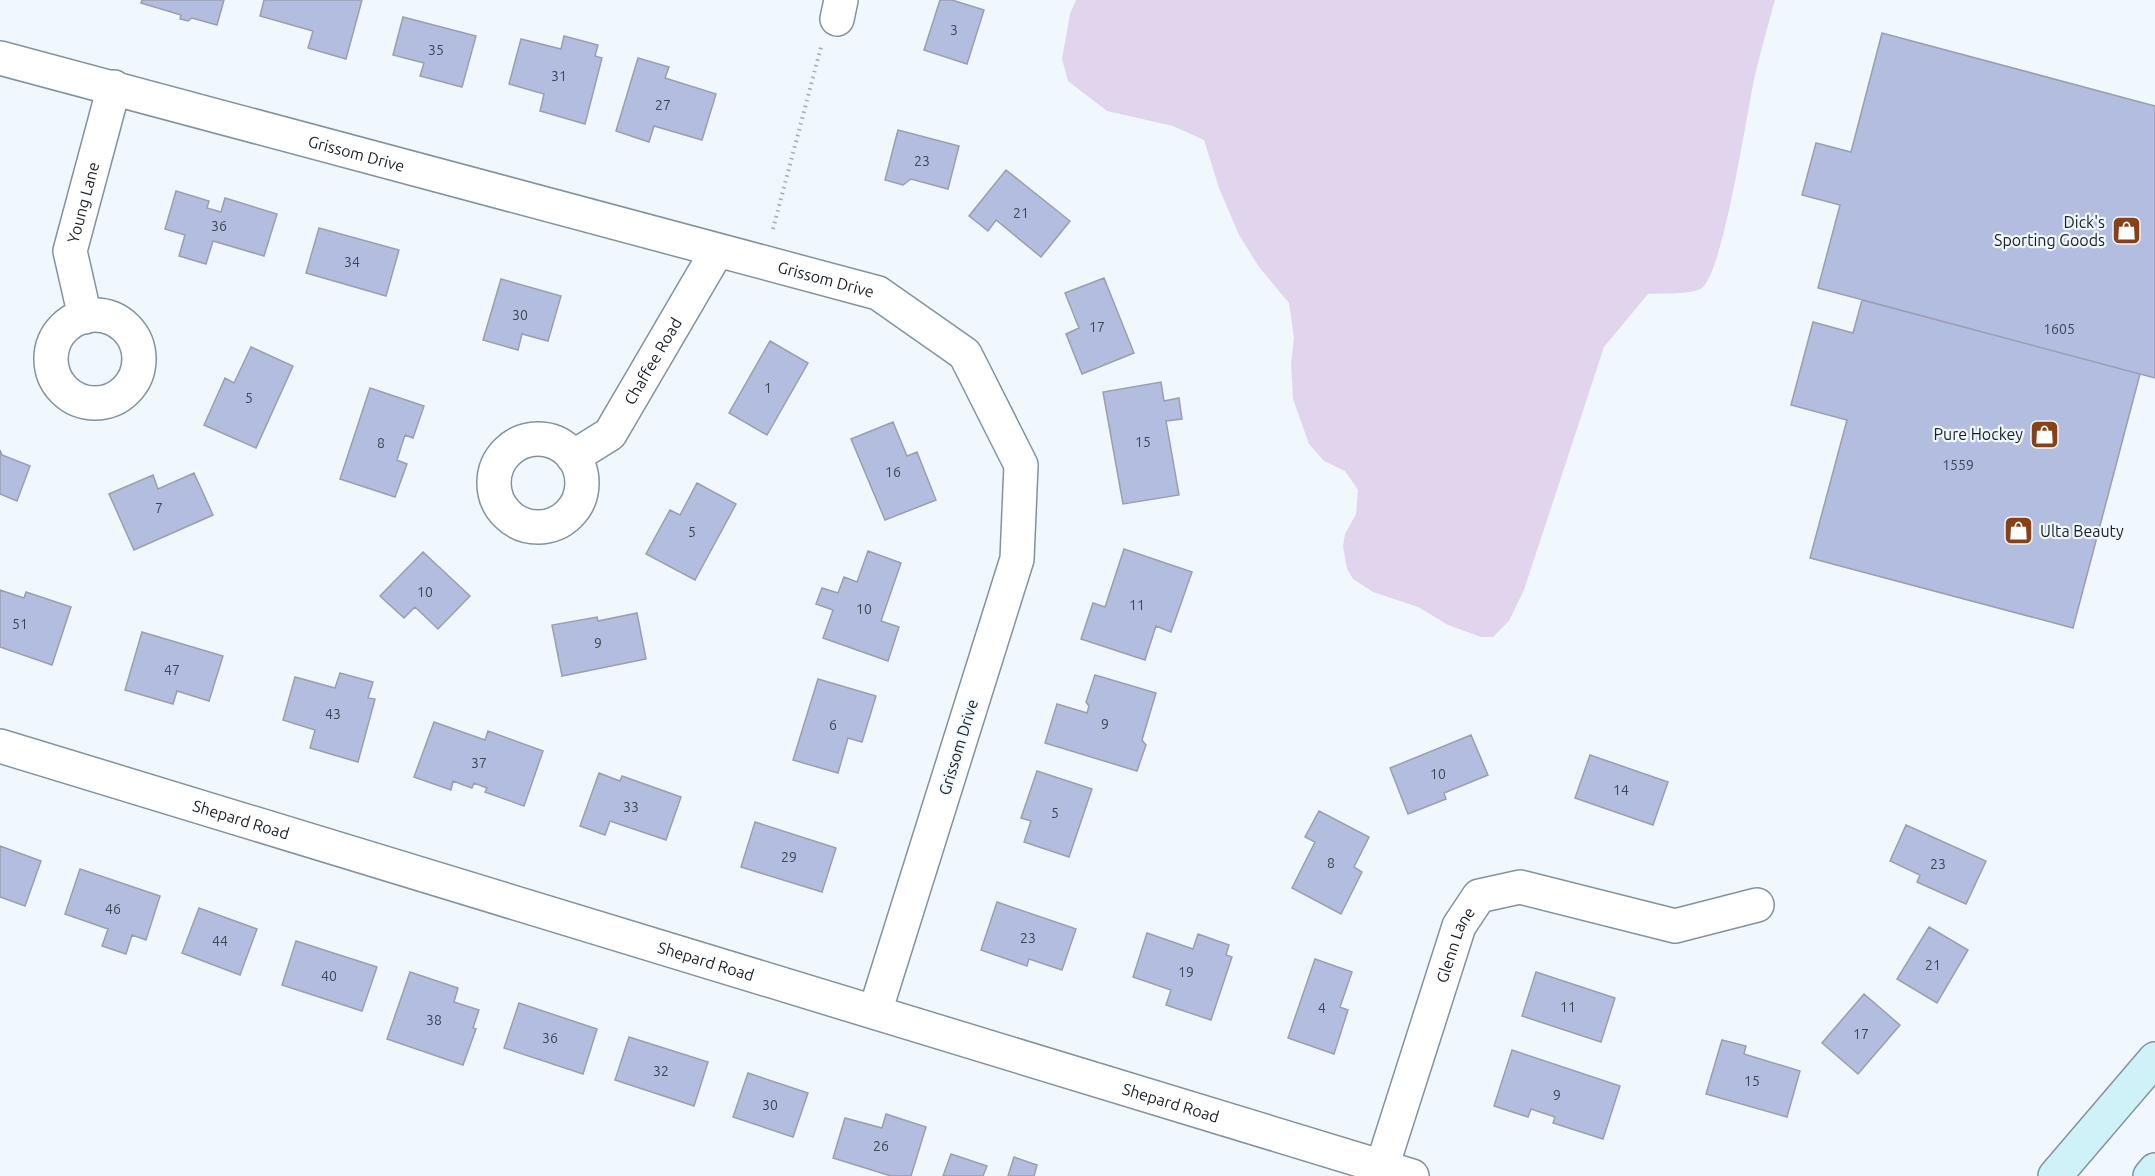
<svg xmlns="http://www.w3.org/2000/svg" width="2155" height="1176" font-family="Ubuntu,sans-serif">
	<rect width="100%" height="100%" fill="#f1f8fd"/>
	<path fill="#e0d5ec" d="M 1076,0 L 1775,0 C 1768,25 1761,50 1755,75 C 1747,111 1724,270 1702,288 C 1692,295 1660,293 1648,294 L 1604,347 L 1524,590 L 1509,621 L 1493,637 L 1481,637 L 1448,625 L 1418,607 L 1373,592 L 1353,579 L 1347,569 L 1343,546 L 1345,534 L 1356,514 L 1358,490 L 1345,471 L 1324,461 L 1309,444 L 1293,399 L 1291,363 L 1294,338 L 1289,303 L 1259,267 L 1239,235 L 1219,188 L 1204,140 L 1173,126 L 1107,111 L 1068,81 L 1062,59 L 1070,14 Z"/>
	<path fill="#b3bde0" stroke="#9a9eb0" stroke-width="1.5" d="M 142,0 L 224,0 L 217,25 L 192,18 L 188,21 L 180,19 L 181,15 L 141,3 Z
		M 264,0 L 362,0 L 346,59 L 308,48 L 313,31 L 260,16 Z
		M 940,0 L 952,0 L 984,10 L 967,64 L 924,50 Z
		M 403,17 L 476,36 L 462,87 L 420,76 L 424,63 L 393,55 Z
		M 1882,33 L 2155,106 L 2155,378 L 1818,288 L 1840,205 L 1802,195 L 1816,143 L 1851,152 Z
		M 564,36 L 598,45 L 595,56 L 602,58 L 585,124 L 540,111 L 544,94 L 509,84 L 521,39 L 561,49 Z
		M 638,58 L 669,67 L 665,78 L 716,94 L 702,140 L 654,126 L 649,142 L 616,131 Z
		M 898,130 L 959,146 L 948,189 L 911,179 L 903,185 L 885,180 Z
		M 1006,170 L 1070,221 L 1041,257 L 996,220 L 988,231 L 969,216 Z
		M 176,191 L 209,201 L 207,208 L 221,212 L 225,198 L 277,214 L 264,256 L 213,241 L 206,264 L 179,256 L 185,235 L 165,229 Z
		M 319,228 L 399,250 L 386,296 L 306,273 Z
		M 1104,278 L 1134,353 L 1082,374 L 1066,334 L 1079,328 L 1065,293 Z
		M 501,279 L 561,296 L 548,341 L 522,334 L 518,350 L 483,340 Z
		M 1862,300 L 2140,374 L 2073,628 L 1810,558 L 1847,420 L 1791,405 L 1813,322 L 1853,333 Z
		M 770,341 L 808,363 L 767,435 L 729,413 Z
		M 251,347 L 293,366 L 256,448 L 204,425 L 225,378 L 234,383 Z
		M 1161,382 L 1164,401 L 1179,398 L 1182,419 L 1166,421 L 1179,495 L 1123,504 L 1103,392 Z
		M 370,388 L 424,406 L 413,438 L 405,435 L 397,460 L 407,464 L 395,497 L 340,479 Z
		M 893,422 L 907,456 L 917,452 L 936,500 L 885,520 L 851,439 Z
		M 0,450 L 2,455 L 30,466 L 17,501 L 0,494 Z
		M 194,473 L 213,515 L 134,550 L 109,494 L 153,475 L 158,489 Z
		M 697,483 L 736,504 L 695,580 L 646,554 L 670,510 L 680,515 Z
		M 1124,549 L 1192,572 L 1171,632 L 1156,626 L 1145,660 L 1081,639 L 1093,603 L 1105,607 Z
		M 868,551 L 901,563 L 881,621 L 899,627 L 888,661 L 823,638 L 833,610 L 816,604 L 822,588 L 838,593 L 844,577 L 857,582 Z
		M 423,552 L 470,596 L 438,629 L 415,607 L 404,618 L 380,596 Z
		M 0,590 L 24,598 L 26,592 L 71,607 L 52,665 L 0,647 Z
		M 637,613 L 646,659 L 562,676 L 552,625 L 597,617 L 598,621 Z
		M 142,632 L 223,656 L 209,701 L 177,691 L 173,704 L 125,690 Z
		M 340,673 L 373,682 L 368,698 L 375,699 L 358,762 L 310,748 L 315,730 L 283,720 L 295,677 L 335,688 Z
		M 1095,675 L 1156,693 L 1142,740 L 1146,745 L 1137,771 L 1045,743 L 1057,704 L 1087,713 L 1089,706 L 1086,702 Z
		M 818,679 L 876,696 L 862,742 L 848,738 L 838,773 L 793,760 Z
		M 434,722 L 485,740 L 488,731 L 543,751 L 524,806 L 485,792 L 487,788 L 474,783 L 472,788 L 453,781 L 451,790 L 414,777 Z
		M 1471,735 L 1488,775 L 1444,793 L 1446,799 L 1408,814 L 1390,768 Z
		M 1590,755 L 1668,782 L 1653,825 L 1575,798 Z
		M 1037,771 L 1092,789 L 1069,857 L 1024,842 L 1031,821 L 1021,818 Z
		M 599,773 L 620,781 L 622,776 L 681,797 L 666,840 L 610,821 L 605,835 L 580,826 Z
		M 1319,811 L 1369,837 L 1354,867 L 1362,872 L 1341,914 L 1292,888 L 1315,842 L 1305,837 Z
		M 755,822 L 836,848 L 822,892 L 741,867 Z
		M 1906,825 L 1986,861 L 1966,904 L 1917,882 L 1920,875 L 1890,861 Z
		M 0,846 L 41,861 L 25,906 L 0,897 Z
		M 80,869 L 160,896 L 146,940 L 132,935 L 126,954 L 102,946 L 108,929 L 65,914 Z
		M 997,902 L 1076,929 L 1062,970 L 1029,959 L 1027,966 L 981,950 Z
		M 199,908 L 257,929 L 240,975 L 182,953 Z
		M 1929,927 L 1968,950 L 1937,1003 L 1897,979 Z
		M 1147,933 L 1193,949 L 1198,934 L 1229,945 L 1226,955 L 1232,957 L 1211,1020 L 1166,1005 L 1171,990 L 1133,977 Z
		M 296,941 L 377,967 L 362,1011 L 282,985 Z
		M 1315,959 L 1352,972 L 1340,1007 L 1348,1010 L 1334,1054 L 1288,1038 Z
		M 410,972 L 458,988 L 454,1002 L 479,1010 L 473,1028 L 476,1029 L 463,1065 L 387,1039 Z
		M 1536,972 L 1615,998 L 1601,1042 L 1522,1016 Z
		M 1864,994 L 1900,1025 L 1858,1074 L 1822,1043 Z
		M 519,1003 L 597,1029 L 583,1074 L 504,1048 Z
		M 629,1037 L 708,1062 L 694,1106 L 615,1080 Z
		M 1722,1040 L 1746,1046 L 1744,1054 L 1800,1071 L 1787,1117 L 1706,1094 Z
		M 1512,1050 L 1620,1086 L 1603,1139 L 1553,1123 L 1555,1117 L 1531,1109 L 1528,1117 L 1494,1106 Z
		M 748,1073 L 808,1093 L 793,1137 L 733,1117 Z
		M 886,1114 L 926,1127 L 911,1176 L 891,1176 L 833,1158 L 845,1118 L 882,1128 Z
		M 951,1154 L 987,1166 L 983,1176 L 943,1176 Z
		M 1014,1157 L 1037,1165 L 1034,1176 L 1008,1176 Z"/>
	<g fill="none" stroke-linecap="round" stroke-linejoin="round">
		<defs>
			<g id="minor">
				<path d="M 837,19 L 841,0"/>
				<path id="s1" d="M 0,58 L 878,293 L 965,354 L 1021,465 L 1017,559 L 875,1012"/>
				<circle cx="95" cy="359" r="44"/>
				<path id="s2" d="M 85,317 L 70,251 L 114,87"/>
				<circle cx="538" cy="483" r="44"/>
				<path id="s3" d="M 573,457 L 610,434 L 717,251"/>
				<path id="s4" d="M 0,746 L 1412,1176"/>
				<path id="s5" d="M 1382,1167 L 1459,926 L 1479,896 L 1520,887 L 1675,926 L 1757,905"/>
			</g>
			<path id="secondary" d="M 2055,1176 L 2155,1059
				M 2150,1176 L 2155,1170"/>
		</defs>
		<use href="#minor" stroke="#82929f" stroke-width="36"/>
		<use href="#secondary" stroke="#82929f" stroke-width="36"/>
		<path stroke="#a5acb1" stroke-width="4" stroke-dasharray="1.5 4.5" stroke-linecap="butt" d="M 773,229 L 821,47"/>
		<use href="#minor" stroke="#fff" stroke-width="33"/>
		<use href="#secondary" stroke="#cef2f7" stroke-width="33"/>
	</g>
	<defs>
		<symbol id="shop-square" viewBox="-11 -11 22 22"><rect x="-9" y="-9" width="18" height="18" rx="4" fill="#864118" stroke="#f1f8fd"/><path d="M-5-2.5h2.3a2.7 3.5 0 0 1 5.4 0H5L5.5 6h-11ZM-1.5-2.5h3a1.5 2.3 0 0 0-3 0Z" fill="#fff"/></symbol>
	</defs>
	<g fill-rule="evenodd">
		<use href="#shop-square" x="2110" y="214" width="33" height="33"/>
		<use href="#shop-square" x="2028" y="418" width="33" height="33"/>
		<use href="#shop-square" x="2002" y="514" width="33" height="33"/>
	</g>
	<g text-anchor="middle" stroke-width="4.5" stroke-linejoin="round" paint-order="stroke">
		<g font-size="14" fill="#3f4652">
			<text x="954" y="35">3</text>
			<text x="436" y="55">35</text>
			<text x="559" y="81">31</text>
			<text x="663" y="110">27</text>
			<text x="922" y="166">23</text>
			<text x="1021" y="218">21</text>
			<text x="219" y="231">36</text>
			<text x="352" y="267">34</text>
			<text x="520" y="320">30</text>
			<text x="1097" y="332">17</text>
			<text x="2059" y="334">1605</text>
			<text x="768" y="393">1</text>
			<text x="249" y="403">5</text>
			<text x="1143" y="447">15</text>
			<text x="381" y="448">8</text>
			<text x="1958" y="470">1559</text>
			<text x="893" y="477">16</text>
			<text x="159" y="513">7</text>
			<text x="692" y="537">5</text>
			<text x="425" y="597">10</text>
			<text x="1137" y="610">11</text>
			<text x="864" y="614">10</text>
			<text x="20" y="629">51</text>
			<text x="598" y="648">9</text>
			<text x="172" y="675">47</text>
			<text x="333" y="719">43</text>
			<text x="1105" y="729">9</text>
			<text x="833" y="730">6</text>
			<text x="479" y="768">37</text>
			<text x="1438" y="779">10</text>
			<text x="1621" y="795">14</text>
			<text x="631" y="812">33</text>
			<text x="1055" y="818">5</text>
			<text x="789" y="862">29</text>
			<text x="1331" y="868">8</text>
			<text x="1938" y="869">23</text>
			<text x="113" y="914">46</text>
			<text x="1028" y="943">23</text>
			<text x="220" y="946">44</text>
			<text x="1933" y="970">21</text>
			<text x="1186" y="977">19</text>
			<text x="329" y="981">40</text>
			<text x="1568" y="1012">11</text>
			<text x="1322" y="1013">4</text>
			<text x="434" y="1025">38</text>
			<text x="1861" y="1039">17</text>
			<text x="550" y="1043">36</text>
			<text x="661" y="1076">32</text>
			<text x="1752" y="1086">15</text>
			<text x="1557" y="1100">9</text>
			<text x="770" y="1110">30</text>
			<text x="881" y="1151">26</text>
		</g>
		<g font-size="16" fill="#181e23" stroke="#f1f8fd">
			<text dy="6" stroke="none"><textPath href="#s1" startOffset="369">Grissom Drive</textPath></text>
			<text dy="6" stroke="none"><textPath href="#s2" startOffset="118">Young Lane</textPath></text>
			<text dy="6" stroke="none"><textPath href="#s1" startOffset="855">Grissom Drive</textPath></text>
			<text dy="6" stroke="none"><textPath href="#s3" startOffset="128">Chaffee Road</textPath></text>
			<text transform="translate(958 747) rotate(-73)" y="6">Grissom Drive</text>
			<text dy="6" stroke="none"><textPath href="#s4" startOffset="252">Shepard Road</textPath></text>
			<text dy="6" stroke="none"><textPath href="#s5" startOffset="234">Glenn Lane</textPath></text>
			<text dy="6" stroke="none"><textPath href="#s4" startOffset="738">Shepard Road</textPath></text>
			<text dy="6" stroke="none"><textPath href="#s4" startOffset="1224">Shepard Road</textPath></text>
		</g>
		<g font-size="16" fill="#181e23" stroke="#f1f8fd" text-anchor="end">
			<text x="2105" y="228">Dick's<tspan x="2105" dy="18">Sporting Goods</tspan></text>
			<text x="2023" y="440">Pure Hockey</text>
			<text x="2040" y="537" text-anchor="start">Ulta Beauty</text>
		</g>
	</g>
</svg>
